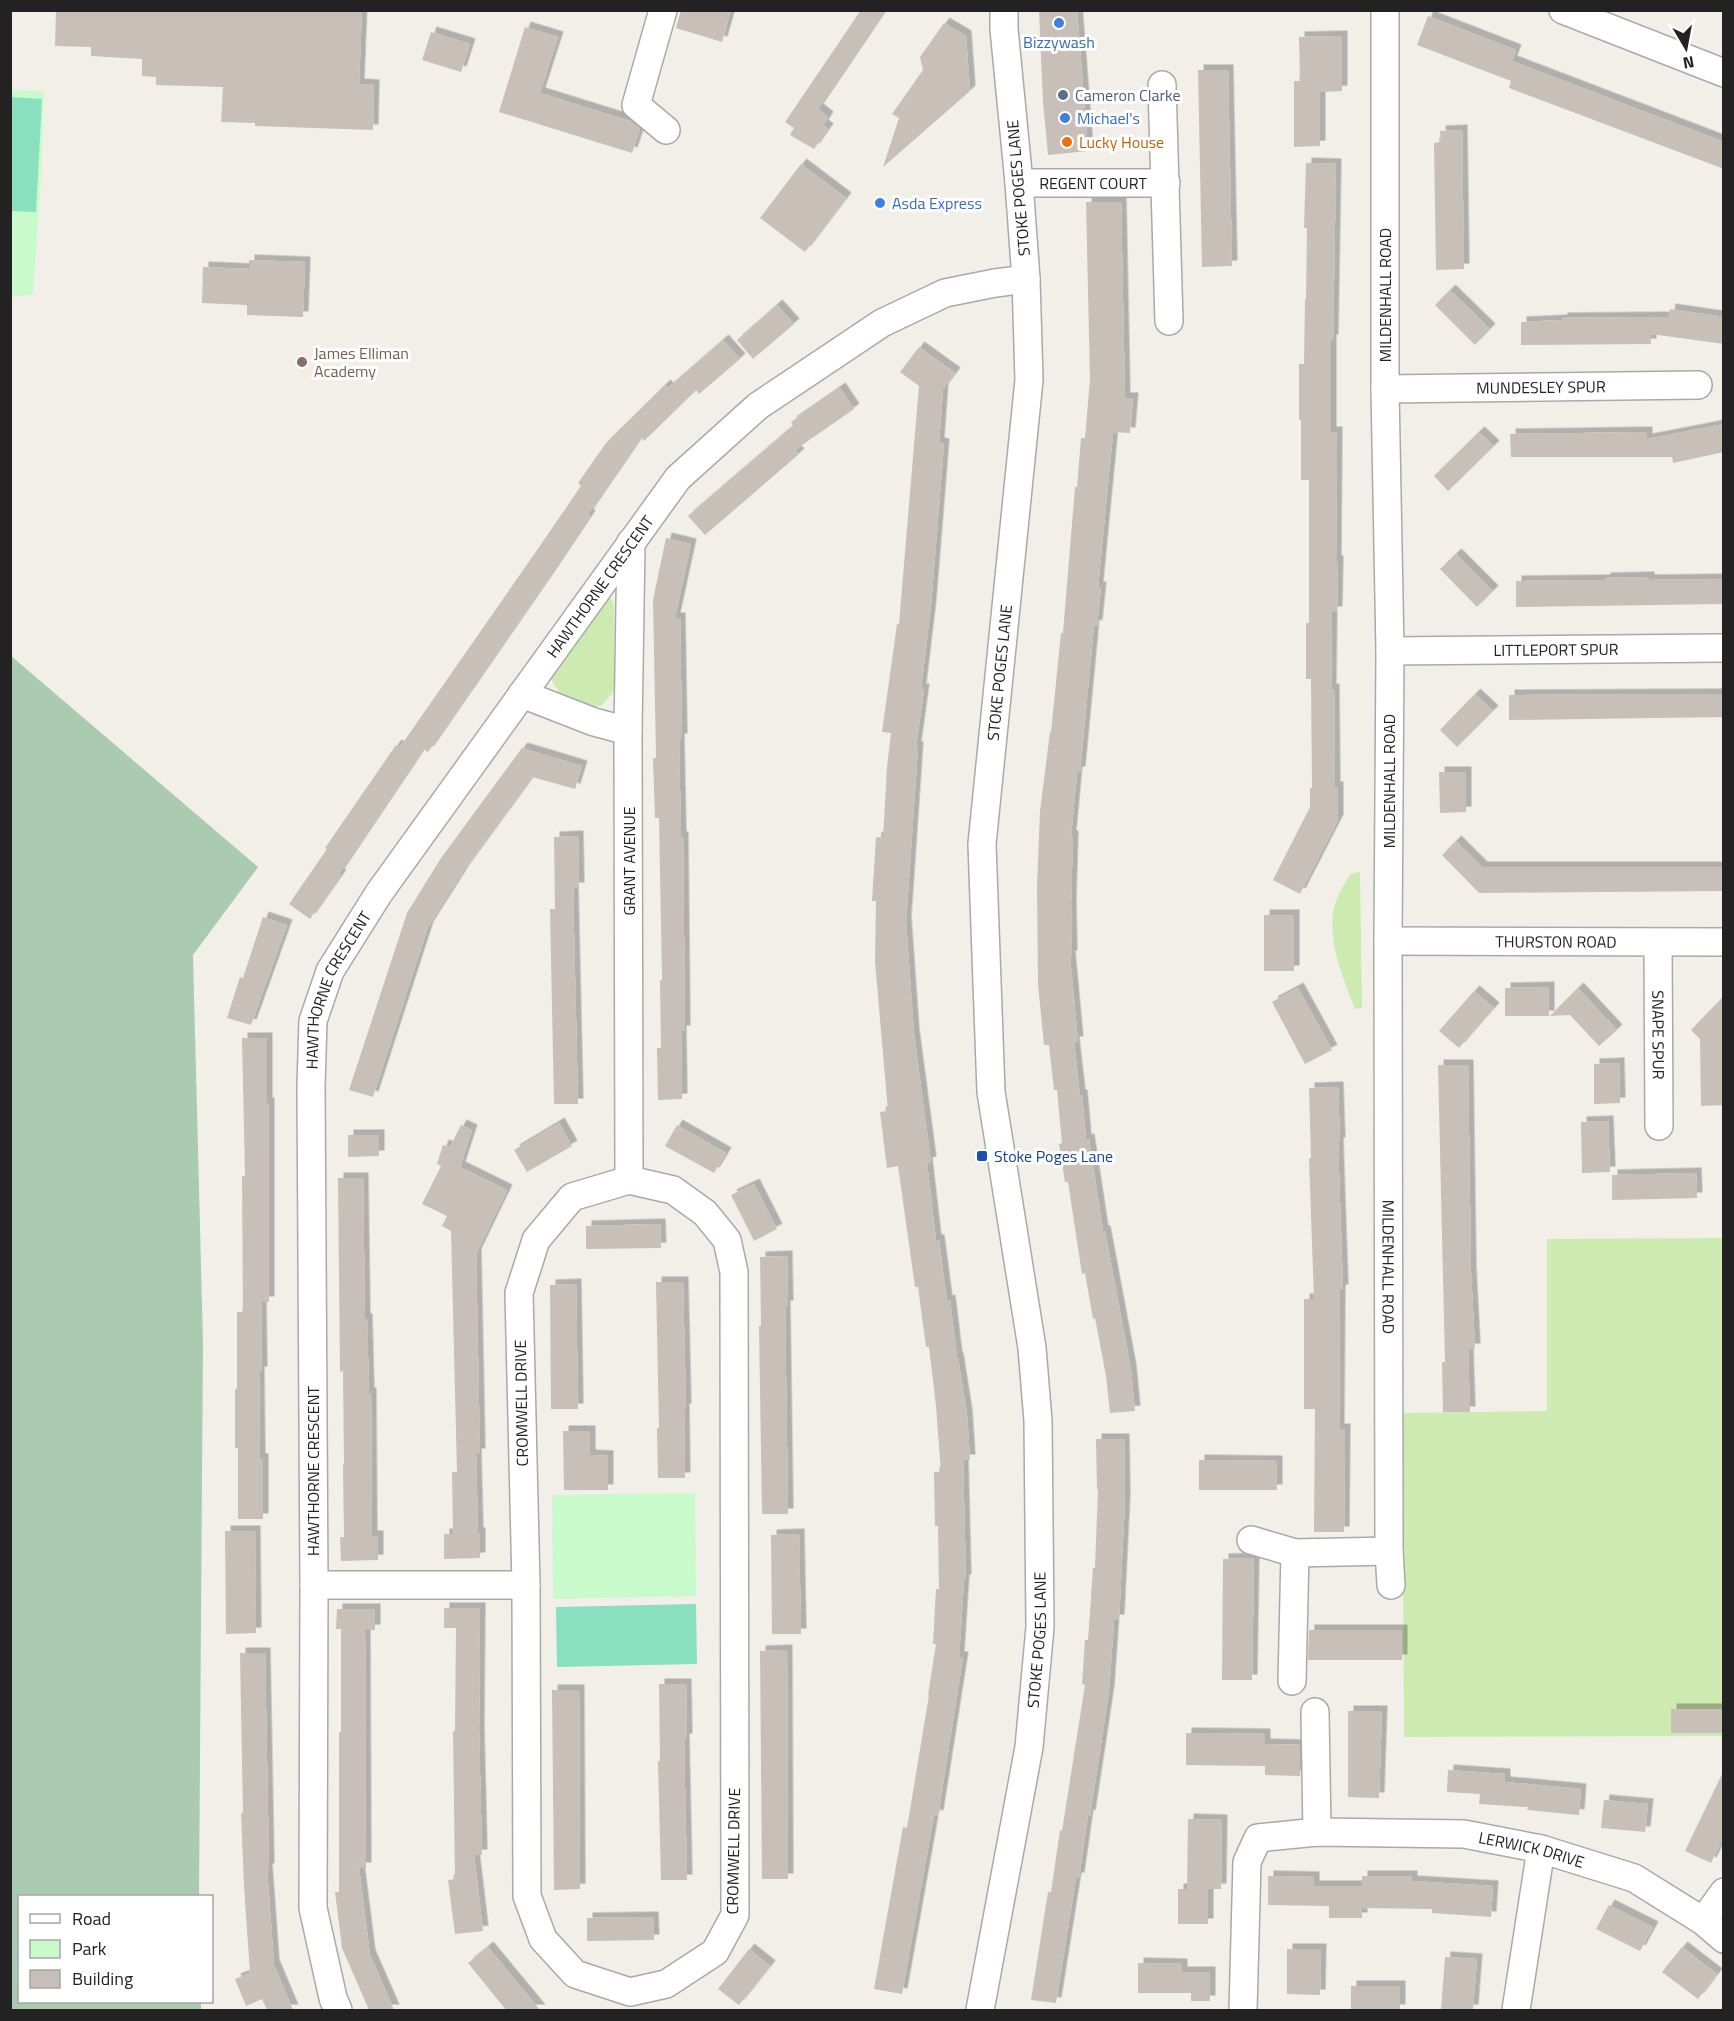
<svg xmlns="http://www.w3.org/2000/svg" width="1734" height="2021" font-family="'Titillium Web',sans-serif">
	<defs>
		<filter id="shadow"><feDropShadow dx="5.5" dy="-5.5" stdDeviation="0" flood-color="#0004"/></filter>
	</defs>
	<rect width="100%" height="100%" fill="#f2efe9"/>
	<path fill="#cdebb0" d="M 608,594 L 614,604 L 614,691 L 601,706 C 569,709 566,705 550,677 Z
		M 1360,872 L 1362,1008 L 1355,1009 C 1343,977 1327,943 1334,908 C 1336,897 1345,884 1350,874 Z
		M 1723,1238 L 1723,1736 L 1404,1737 L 1402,1413 L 1547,1411 L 1547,1239 Z"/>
	<path fill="#aacbaf" d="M 10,655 L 258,867 L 193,955 L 203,1343 L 199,1896 L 20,1896 L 20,2002 L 201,2002 L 201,2010 L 11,2010 Z"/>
	<path fill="#c8facc" d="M 10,90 L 44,91 L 41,180 L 33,294 L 14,297 L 10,294 Z
		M 695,1493 L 696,1596 L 553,1599 L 552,1495 Z"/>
	<path fill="#88e0be" d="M 11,97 L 42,99 L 36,212 L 11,211 Z
		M 696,1604 L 697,1664 L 557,1667 L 556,1607 Z"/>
	<path fill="#c7bfb8" filter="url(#shadow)" d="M 56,10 L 362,10 L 359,84 L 374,85 L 373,130 L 255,126 L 255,123 L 221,122 L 223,87 L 156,85 L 156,77 L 142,76 L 142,59 L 91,56 L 91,47 L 55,46 Z
		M 681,10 L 731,10 L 722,42 L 676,28 Z
		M 861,10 L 885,10 L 818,109 L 828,117 L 823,125 L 828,129 L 814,149 L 790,135 L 794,128 L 785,122 Z
		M 1039,10 L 1077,10 L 1088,151 L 1048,155 L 1043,102 Z
		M 1428,16 L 1516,50 L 1512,61 L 1724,142 L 1724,169 L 1509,88 L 1511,81 L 1417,45 Z
		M 944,23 L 966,36 L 970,91 L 883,167 L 899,118 L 892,114 L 923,70 L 920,57 Z
		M 525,27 L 558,37 L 540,93 L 630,121 L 640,129 L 632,153 L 499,112 Z
		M 431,32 L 470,44 L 461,72 L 422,60 Z
		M 1342,36 L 1342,91 L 1320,92 L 1320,146 L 1294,147 L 1294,81 L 1300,81 L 1299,37 Z
		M 1198,70 L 1228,70 L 1232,266 L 1202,267 Z
		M 1462,130 L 1464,269 L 1436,270 L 1434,143 L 1441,142 L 1440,131 Z
		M 1306,163 L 1336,164 L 1333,340 L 1331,340 L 1331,432 L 1337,432 L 1336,561 L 1338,561 L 1337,612 L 1332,612 L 1331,689 L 1334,689 L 1335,787 L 1338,787 L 1338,820 L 1300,894 L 1273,880 L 1310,807 L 1310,788 L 1312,788 L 1311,679 L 1306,679 L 1306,623 L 1309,623 L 1309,480 L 1301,480 L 1301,420 L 1299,420 L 1299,364 L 1304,364 L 1305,299 L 1306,299 L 1307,228 L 1304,228 Z
		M 801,164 L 846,198 L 805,252 L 760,218 Z
		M 1086,202 L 1121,202 L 1125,398 L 1133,398 L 1130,433 L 1113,432 L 1098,587 L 1101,587 L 1097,626 L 1094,625 L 1080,772 L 1077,772 L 1071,836 L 1073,836 L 1071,903 L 1072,956 L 1070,956 L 1078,1042 L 1074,1042 L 1080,1095 L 1082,1095 L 1086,1140 L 1089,1139 L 1103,1231 L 1105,1231 L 1131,1370 L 1135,1411 L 1110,1413 L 1106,1376 L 1095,1318 L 1093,1319 L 1085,1273 L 1082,1274 L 1068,1182 L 1065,1182 L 1059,1144 L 1062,1143 L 1057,1090 L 1054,1090 L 1049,1045 L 1044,1045 L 1038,984 L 1037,886 L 1040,811 L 1050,732 L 1051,732 L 1061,633 L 1063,633 L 1075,487 L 1077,487 L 1081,438 L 1085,438 L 1090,379 Z
		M 249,260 L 305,262 L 303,317 L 247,315 L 247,305 L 202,303 L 203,267 L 249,269 Z
		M 1450,290 L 1490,329 L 1475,345 L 1435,305 Z
		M 777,305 L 794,324 L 753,359 L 737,340 Z
		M 1670,309 L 1724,317 L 1724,344 L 1651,334 L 1651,344 L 1521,345 L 1521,322 L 1562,320 L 1562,318 L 1669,317 Z
		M 723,340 L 740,359 L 699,394 L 696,390 L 644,441 L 641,437 L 588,514 L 590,516 L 547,580 L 428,752 L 423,749 L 339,874 L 341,875 L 310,919 L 289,904 L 327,849 L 325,848 L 396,745 L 400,747 L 535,553 L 581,486 L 578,483 L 606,443 L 665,385 L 668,388 Z
		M 919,347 L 955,373 L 943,389 L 939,443 L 944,444 L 931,605 L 921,689 L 924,689 L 916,747 L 918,747 L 906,922 L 914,1034 L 931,1162 L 927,1163 L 936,1240 L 939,1240 L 947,1301 L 950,1300 L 957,1358 L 958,1358 L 967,1415 L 970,1460 L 963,1460 L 966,1580 L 964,1580 L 959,1657 L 963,1657 L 938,1816 L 934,1815 L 902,1994 L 874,1989 L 903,1827 L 907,1828 L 929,1695 L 928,1695 L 936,1644 L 933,1644 L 936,1589 L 939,1589 L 938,1526 L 935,1526 L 934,1472 L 941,1472 L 936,1406 L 929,1347 L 926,1347 L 918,1287 L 915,1287 L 898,1166 L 887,1168 L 880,1112 L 888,1111 L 875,962 L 876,901 L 872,901 L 876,837 L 883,838 L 887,767 L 891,733 L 882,732 L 897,624 L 899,624 L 919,386 L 900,372 Z
		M 840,388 L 854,409 L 795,450 L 799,454 L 705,535 L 688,516 L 793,426 L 791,422 Z
		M 1724,424 L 1724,452 L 1673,463 L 1672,457 L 1511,457 L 1510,434 L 1647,432 L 1647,439 Z
		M 1479,432 L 1494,446 L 1448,491 L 1434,476 Z
		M 666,538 L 691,544 L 675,618 L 680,618 L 682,739 L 679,739 L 681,837 L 683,837 L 685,1031 L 681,1031 L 682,1099 L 658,1100 L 657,1048 L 661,1048 L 660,980 L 662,980 L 659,818 L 655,818 L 653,758 L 656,758 L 653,600 Z
		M 1456,554 L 1493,591 L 1477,607 L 1440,569 Z
		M 1649,577 L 1649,580 L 1724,579 L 1724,604 L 1516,607 L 1516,581 L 1605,580 L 1605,578 Z
		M 1475,694 L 1493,711 L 1457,747 L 1440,730 Z
		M 1724,694 L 1724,717 L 1509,720 L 1509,695 Z
		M 522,748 L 582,766 L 575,789 L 532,777 L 464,870 L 428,927 L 373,1097 L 349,1090 L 407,913 L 441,858 Z
		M 1439,772 L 1466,772 L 1466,812 L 1440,813 Z
		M 578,836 L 579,888 L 573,888 L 578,1104 L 554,1104 L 550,909 L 555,909 L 554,837 Z
		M 1456,841 L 1482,867 L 1724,867 L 1724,891 L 1479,893 L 1442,855 Z
		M 1264,915 L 1294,915 L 1294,971 L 1264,971 Z
		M 263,917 L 287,925 L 251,1025 L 227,1018 L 240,977 L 243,978 Z
		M 1549,987 L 1549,1016 L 1505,1016 L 1505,988 Z
		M 1298,988 L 1332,1050 L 1305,1064 L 1272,1002 Z
		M 1578,988 L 1617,1030 L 1599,1046 L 1570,1015 L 1550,1016 Z
		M 1474,991 L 1494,1008 L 1459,1048 L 1439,1031 Z
		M 1724,996 L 1724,1105 L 1701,1106 L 1700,1039 L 1691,1030 Z
		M 242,1038 L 267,1038 L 267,1103 L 269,1103 L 269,1302 L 261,1302 L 262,1372 L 259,1372 L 260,1459 L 263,1459 L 263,1519 L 238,1519 L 238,1448 L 235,1448 L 235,1389 L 237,1389 L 237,1312 L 243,1312 L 242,1176 L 245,1176 Z
		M 1619,1063 L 1620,1103 L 1594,1104 L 1594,1064 Z
		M 1438,1065 L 1468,1065 L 1471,1271 L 1475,1349 L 1468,1349 L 1470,1412 L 1443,1412 L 1442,1362 L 1445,1362 Z
		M 1338,1087 L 1340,1143 L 1338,1143 L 1343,1290 L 1340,1290 L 1339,1429 L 1345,1429 L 1344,1532 L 1314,1532 L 1315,1409 L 1304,1409 L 1304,1299 L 1314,1299 L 1309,1158 L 1311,1158 L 1309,1088 Z
		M 1608,1121 L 1610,1172 L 1582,1173 L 1581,1122 Z
		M 559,1123 L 572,1146 L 527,1172 L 514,1150 Z
		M 461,1125 L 472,1130 L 460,1167 L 507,1190 L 476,1254 L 480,1454 L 476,1454 L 478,1533 L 480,1533 L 480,1558 L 444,1559 L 444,1534 L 453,1534 L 452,1472 L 457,1472 L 451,1231 L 442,1226 L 447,1216 L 422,1204 L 441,1166 L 437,1164 L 443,1145 L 450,1147 Z
		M 677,1125 L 726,1153 L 714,1173 L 665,1146 Z
		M 348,1135 L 379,1135 L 379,1156 L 348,1157 Z
		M 1696,1173 L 1697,1198 L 1612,1200 L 1612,1175 Z
		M 338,1178 L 363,1178 L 365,1319 L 367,1319 L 369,1393 L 371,1393 L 372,1536 L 378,1536 L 378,1560 L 341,1561 L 340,1537 L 344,1537 L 343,1464 L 344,1464 L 343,1371 L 340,1372 Z
		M 754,1184 L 777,1229 L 754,1241 L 731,1195 Z
		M 660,1224 L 661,1248 L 586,1249 L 586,1226 Z
		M 787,1256 L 788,1306 L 785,1306 L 788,1514 L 762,1514 L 759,1326 L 761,1326 L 760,1257 Z
		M 656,1282 L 683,1282 L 686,1409 L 684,1409 L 685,1478 L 658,1478 L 657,1428 L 659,1428 Z
		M 576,1284 L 578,1409 L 551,1409 L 550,1285 Z
		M 563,1431 L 590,1431 L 590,1455 L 608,1456 L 608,1490 L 564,1490 Z
		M 1096,1439 L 1124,1439 L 1125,1500 L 1119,1620 L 1114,1620 L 1109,1691 L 1100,1751 L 1090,1816 L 1088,1815 L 1079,1878 L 1076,1878 L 1056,2003 L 1031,2000 L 1048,1892 L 1051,1892 L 1060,1830 L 1062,1831 L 1085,1685 L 1082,1684 L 1085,1640 L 1088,1640 L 1093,1568 L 1095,1568 L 1098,1489 L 1097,1489 Z
		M 1199,1460 L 1277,1461 L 1277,1490 L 1199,1490 Z
		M 225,1531 L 255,1531 L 256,1633 L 226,1634 Z
		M 799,1534 L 801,1634 L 772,1634 L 771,1535 Z
		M 1254,1558 L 1252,1680 L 1222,1680 L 1223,1559 Z
		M 444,1608 L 480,1608 L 479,1731 L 482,1855 L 474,1855 L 483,1931 L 455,1934 L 448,1880 L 455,1879 L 453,1731 L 455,1731 L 456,1628 L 444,1628 Z
		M 337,1609 L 375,1609 L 375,1630 L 365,1630 L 366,1868 L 359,1868 L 370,1955 L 394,2010 L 369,2010 L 342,1948 L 335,1892 L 339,1892 L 339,1732 L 341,1732 L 341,1629 L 336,1629 Z
		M 1309,1630 L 1402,1630 L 1402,1660 L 1308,1660 Z
		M 787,1650 L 788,1879 L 762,1879 L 760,1651 Z
		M 240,1653 L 265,1653 L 269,1869 L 267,1869 L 274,1965 L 293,2010 L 267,2010 L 262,1999 L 246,2006 L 235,1979 L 250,1973 L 244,1886 L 241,1813 L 243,1813 Z
		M 659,1684 L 686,1684 L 687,1739 L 684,1739 L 687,1880 L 661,1880 L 658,1761 L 660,1761 Z
		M 552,1690 L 579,1690 L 580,1889 L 554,1890 Z
		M 1671,1709 L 1724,1709 L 1724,1733 L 1671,1733 Z
		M 1348,1711 L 1382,1711 L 1379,1798 L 1348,1797 Z
		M 1186,1733 L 1265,1734 L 1265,1744 L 1300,1745 L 1300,1776 L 1265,1775 L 1265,1766 L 1186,1765 Z
		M 1448,1770 L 1505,1774 L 1505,1782 L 1581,1789 L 1579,1815 L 1527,1810 L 1528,1807 L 1479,1804 L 1480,1794 L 1447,1792 Z
		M 1724,1770 L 1724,1836 L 1711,1863 L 1685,1851 Z
		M 1604,1800 L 1648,1804 L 1645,1832 L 1601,1828 Z
		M 1188,1819 L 1222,1820 L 1221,1889 L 1208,1889 L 1208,1924 L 1178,1924 L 1178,1889 L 1187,1889 Z
		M 1268,1876 L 1314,1877 L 1314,1886 L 1362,1886 L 1362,1876 L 1412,1876 L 1412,1881 L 1493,1886 L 1491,1917 L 1432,1913 L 1432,1909 L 1362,1908 L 1362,1918 L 1329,1918 L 1329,1906 L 1268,1905 Z
		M 1609,1905 L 1653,1927 L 1640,1951 L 1596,1929 Z
		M 653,1917 L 654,1940 L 587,1941 L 587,1918 Z
		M 488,1947 L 540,2010 L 506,2010 L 468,1963 Z
		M 1682,1947 L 1717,1974 L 1698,1999 L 1662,1972 Z
		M 749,1949 L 770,1966 L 739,2005 L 718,1989 Z
		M 1287,1949 L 1321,1949 L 1320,1995 L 1287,1994 Z
		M 1445,1957 L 1477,1959 L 1473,2010 L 1441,2010 Z
		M 1138,1963 L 1182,1964 L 1182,1972 L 1210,1972 L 1210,2001 L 1191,2001 L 1191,1993 L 1138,1993 Z
		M 1351,1986 L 1400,1986 L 1400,2010 L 1351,2010 Z"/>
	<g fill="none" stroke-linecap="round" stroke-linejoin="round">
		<defs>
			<g id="minor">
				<path d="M 663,10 L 636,105 L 666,130"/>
				<path id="s1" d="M 1385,10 L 1385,389 L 1390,651 L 1388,941 L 1389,1551 L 1391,1585"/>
				<path d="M 1563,10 L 1724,73"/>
				<path d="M 1162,85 L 1169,321"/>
				<path id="s2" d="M 1019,183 L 1166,183"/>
				<path id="s3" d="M 1385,389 L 1698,385"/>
				<path id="s4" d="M 1390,651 L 1724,648"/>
				<path d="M 522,694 L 594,722 L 628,731"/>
				<path id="s5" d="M 1388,941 L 1724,942"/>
				<path id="s6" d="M 1658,943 L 1659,1126"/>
				<path d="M 629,1180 L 673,1190 L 705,1213 L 727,1240 L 734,1272 L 735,1915 L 715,1952 L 666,1984 L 630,1992 L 575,1974 L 543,1939 L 527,1896 L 526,1585 L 519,1293 L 536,1240 L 572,1197 Z"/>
				<path d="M 629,1180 L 628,731 L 631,542"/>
				<path d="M 1251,1540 L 1295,1553 L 1292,1681"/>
				<path d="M 1295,1553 L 1389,1551"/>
				<path d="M 314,1585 L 526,1585"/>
				<path d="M 1315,1712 L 1317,1832"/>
				<path d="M 1703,1921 L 1724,1892"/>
				<path id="s7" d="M 338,2010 L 333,1998 L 313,1908 L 314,1585 L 311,1086 L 313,1021 L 330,971 L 379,893 L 678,478 L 758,406 L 882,323 L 945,293 L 995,283 L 1026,279"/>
				<path id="s8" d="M 980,2010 L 1029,1747 L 1040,1627 L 1038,1421 L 1032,1348 L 991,1092 L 982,844 L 1029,380 L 1026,279 L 1019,183 L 1004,29 L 1004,10"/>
				<path id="s9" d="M 1243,2010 L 1247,1862 L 1258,1838 L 1317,1832 L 1464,1834 L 1541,1849 L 1634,1878 L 1703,1921 L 1724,1939"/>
				<path d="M 1516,2010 L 1541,1849"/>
			</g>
		</defs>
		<use href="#minor" stroke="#a9a9a9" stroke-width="30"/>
		<use href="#minor" stroke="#fff" stroke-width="27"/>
	</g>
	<g fill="#3f7fe0" stroke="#fff" stroke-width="2">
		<circle cx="1059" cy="23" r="6"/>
		<circle cx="1065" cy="118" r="6"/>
		<circle cx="880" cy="203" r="6"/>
	</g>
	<circle fill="#5c6f8a" stroke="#fff" stroke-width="2" cx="1063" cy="95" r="6"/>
	<circle fill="#e8710a" stroke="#fff" stroke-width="2" cx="1067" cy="142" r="6"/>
	<circle fill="#8d6e63" stroke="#fff" stroke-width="2" cx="302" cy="362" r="6"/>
	<rect fill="#1a4fb4" stroke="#fff" stroke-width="2" x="976" y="1150" width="12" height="12" rx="3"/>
	<g text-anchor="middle" stroke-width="6" stroke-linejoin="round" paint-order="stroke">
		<g font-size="16" fill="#366cbe" stroke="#fff" text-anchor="start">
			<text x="1059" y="48" text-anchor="middle">Bizzywash</text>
			<text x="1077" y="124">Michael's</text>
			<text x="892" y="209">Asda Express</text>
		</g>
		<g font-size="16" fill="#4e5e75" stroke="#fff" text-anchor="start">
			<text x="1075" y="101">Cameron Clarke</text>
		</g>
		<g font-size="16" fill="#c56008" stroke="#fff" text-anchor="start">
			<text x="1079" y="148">Lucky House</text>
		</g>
		<g font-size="16" fill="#222" stroke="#fff">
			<text dy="6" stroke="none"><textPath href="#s2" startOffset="74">REGENT COURT</textPath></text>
			<text transform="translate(1018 188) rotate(-95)" y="6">STOKE POGES LANE</text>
			<text transform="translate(1385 295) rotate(-90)" y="6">MILDENHALL ROAD</text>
			<text dy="6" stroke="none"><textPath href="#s3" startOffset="156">MUNDESLEY SPUR</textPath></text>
			<text dy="6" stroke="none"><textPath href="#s7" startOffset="1515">HAWTHORNE CRESCENT</textPath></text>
			<text dy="6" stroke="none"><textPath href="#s4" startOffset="166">LITTLEPORT SPUR</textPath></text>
			<text dy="6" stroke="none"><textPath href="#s8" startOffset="1347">STOKE POGES LANE</textPath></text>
			<text transform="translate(1389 781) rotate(-90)" y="6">MILDENHALL ROAD</text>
			<text transform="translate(629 861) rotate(-90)" y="6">GRANT AVENUE</text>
			<text dy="6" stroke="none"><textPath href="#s5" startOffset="168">THURSTON ROAD</textPath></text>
			<text dy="6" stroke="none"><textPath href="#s7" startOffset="1029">HAWTHORNE CRESCENT</textPath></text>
			<text dy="6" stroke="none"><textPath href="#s6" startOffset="92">SNAPE SPUR</textPath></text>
			<text dy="6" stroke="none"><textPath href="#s1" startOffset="1257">MILDENHALL ROAD</textPath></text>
			<text transform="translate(521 1403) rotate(-91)" y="6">CROMWELL DRIVE</text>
			<text transform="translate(313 1471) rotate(-90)" y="6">HAWTHORNE CRESCENT</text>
			<text dy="6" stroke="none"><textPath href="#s8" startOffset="375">STOKE POGES LANE</textPath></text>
			<text dy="6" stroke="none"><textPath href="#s9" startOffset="450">LERWICK DRIVE</textPath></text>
			<text transform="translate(733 1851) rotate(-89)" y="6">CROMWELL DRIVE</text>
		</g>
		<g font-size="16" fill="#785e54" stroke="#fff" text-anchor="start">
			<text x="314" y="359">James Elliman<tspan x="314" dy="18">Academy</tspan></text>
		</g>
		<g font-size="16" fill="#164399" stroke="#fff" text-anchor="start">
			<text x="994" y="1162">Stoke Poges Lane</text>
		</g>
	</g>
	<rect width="1734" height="2021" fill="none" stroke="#222222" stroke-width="24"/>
	<rect x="18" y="1895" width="195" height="108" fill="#ffffff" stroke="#a7a7a7" stroke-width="1.5"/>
	<rect x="30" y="1914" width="30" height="9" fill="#ffffff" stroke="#a7a7a7" stroke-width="1.5"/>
	<text x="72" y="1925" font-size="18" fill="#222222">Road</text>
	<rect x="30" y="1940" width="30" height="18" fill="#c8facc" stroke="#a7a7a7" stroke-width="1.5"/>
	<text x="72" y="1955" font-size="18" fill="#222222">Park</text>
	<rect x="30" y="1970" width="30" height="18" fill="#c7bfb8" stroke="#a7a7a7" stroke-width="1.5"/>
	<text x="72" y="1985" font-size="18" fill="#222222">Building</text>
	<g transform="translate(1686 48) rotate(170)" stroke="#ffffff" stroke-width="4.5" paint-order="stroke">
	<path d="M0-4.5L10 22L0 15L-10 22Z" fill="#222222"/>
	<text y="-9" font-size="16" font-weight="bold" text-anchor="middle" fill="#222222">N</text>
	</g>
</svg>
